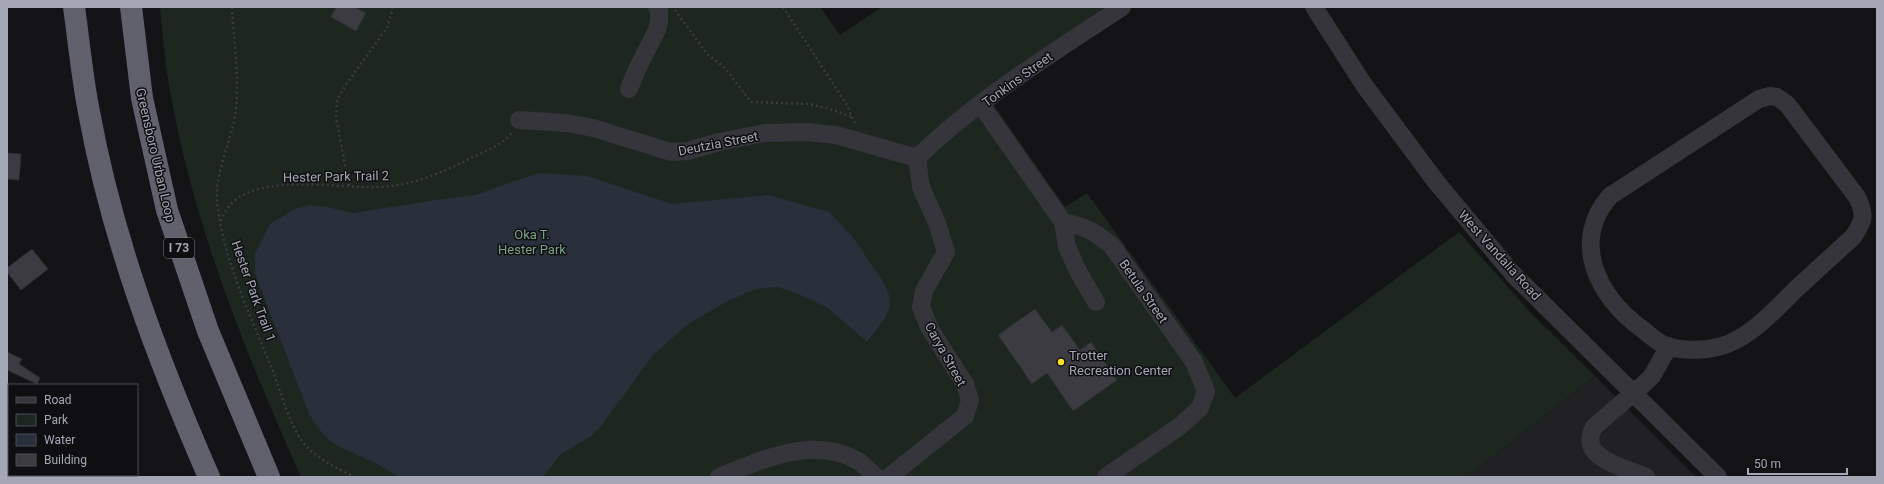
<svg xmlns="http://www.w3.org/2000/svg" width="1884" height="484" font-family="Roboto,sans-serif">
	<rect width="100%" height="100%" fill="#141416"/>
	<path fill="#212023" d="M 1595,376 L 1696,477 L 1467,477 Z"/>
	<path fill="#1e2620" d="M 160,7 L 820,7 L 840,35 L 882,7 L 1105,7 L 984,91 L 1065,207 L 1087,193 L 1235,398 L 1459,232 L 1530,312 L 1595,376 L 1467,477 L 301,477 C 245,352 194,226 170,91 C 165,64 163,35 160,7 Z"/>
	<path fill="#29303b" d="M 540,173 L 587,176 L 672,204 L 768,195 L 829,212 L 852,236 L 884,283 L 889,295 L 890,307 L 885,318 L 867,342 L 828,308 L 794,292 L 777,287 L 756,289 L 726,302 L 688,324 L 652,356 L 602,425 L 591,436 L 560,455 L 543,477 L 399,477 L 377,464 L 334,444 L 322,433 L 309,414 L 255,273 L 255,253 L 270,224 L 295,209 L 309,205 L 327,207 L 353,213 L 436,200 L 476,195 L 514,181 Z"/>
	<path fill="#3c3b41" stroke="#2f2e32" d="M 336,7 L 354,7 L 366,13 L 356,31 L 331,17 Z
		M 7,153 L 21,154 L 19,180 L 7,179 Z
		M 32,249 L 48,269 L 21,290 L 7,272 L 7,268 Z
		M 1035,309 L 1052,332 L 1062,325 L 1080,350 L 1091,342 L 1117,380 L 1073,411 L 1047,373 L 1032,384 L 998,335 Z
		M 7,352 L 22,359 L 19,364 L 40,378 L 37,384 L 7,370 Z"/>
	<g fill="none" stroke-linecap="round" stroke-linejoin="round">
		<path stroke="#3b3b42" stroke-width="2.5" stroke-dasharray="2 3" stroke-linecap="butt" d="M 232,7 C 234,45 241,85 234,122 C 229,144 215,177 217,199 C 222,260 252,318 274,374 C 281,393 290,425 302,441 C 314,457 337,469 355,477
			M 783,7 L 847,105 L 856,126
			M 675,10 L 707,54 L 725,68 L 751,102 L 810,104 L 830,109 L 852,117
			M 349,186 L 336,118 L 337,100 L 347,83 L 387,28 L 393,7
			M 221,221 C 223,216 226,210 230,205 C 260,172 339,189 379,187 C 411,186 444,172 471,158 C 484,152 504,144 512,132"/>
		<path stroke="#35353b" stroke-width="18" d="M 1314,7 L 1364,85 L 1437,183 L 1514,275 L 1718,477
			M 629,89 L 638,67 L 657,30 L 659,21 L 659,11 L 657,7
			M 1770,96 L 1777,97 L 1787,104 L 1857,197 C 1866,215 1864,221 1853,237 C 1834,254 1815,272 1795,290 C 1774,311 1748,340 1718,347 C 1702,351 1680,351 1664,345 C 1657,342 1649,334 1642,329 C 1598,297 1570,242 1610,196 L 1759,99 Z
			M 981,105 L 1063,222 C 1085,226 1095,232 1112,246 L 1194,362 L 1206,391 L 1200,408 L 1180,426 L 1106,477
			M 519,120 L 567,123 L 593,128 L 671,152 L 688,151 L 719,142 L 765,133 L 806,132 L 836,135 L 917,158
			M 917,158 C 976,100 1053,53 1122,7
			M 1063,222 L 1067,247 L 1079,273 L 1096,302
			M 7,423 L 9,424
			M 60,475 L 62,477
			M 719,477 C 762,460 813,435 858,461 C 864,464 870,472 876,477
			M 889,477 L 965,416 L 970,400 L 965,384 L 930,329 L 921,307 L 924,291 L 946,252 L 937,223 L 921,187 L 917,158
			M 1646,477 C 1623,467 1577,458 1594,427 L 1645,383 L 1652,376 L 1669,346"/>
		<path stroke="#60616d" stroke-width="22" d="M 74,7 C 79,42 82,77 89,112 C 112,239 158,360 209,477
			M 131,7 L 142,98 L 167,210 L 208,331 L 269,477"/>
	</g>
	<circle fill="#ffe023" stroke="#0f0f11" stroke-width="1.5" cx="1061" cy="362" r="4"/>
	<g text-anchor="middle" stroke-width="3" stroke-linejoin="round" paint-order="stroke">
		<rect fill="#0f0f11" stroke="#787985" stroke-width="1" x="164" y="238" width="30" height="20" rx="3"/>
		<g font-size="12" font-weight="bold" fill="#a5a7b7">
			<text x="179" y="252">I 73</text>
		</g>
		<g font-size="13" fill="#a5a7b7" stroke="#0f0f11">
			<text transform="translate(1017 79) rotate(-36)" y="5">Tonkins Street</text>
			<text transform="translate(718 143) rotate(-11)" y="5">Deutzia Street</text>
			<text transform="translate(156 155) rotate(77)" y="5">Greensboro Urban Loop</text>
			<text transform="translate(336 176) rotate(-1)" y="5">Hester Park Trail 2</text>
			<text transform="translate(1500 255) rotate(48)" y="5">West Vandalia Road</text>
			<text transform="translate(254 291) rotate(70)" y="5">Hester Park Trail 1</text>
			<text transform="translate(1144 291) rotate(55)" y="5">Betula Street</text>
			<text transform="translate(946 354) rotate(61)" y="5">Carya Street</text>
		</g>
		<g font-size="13" fill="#7aa485" stroke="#0f0f11">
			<text x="532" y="239">Oka T.<tspan x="532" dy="15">Hester Park</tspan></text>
		</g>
		<g font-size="13" fill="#a5a7b7" stroke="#0f0f11" text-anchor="start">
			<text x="1069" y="360">Trotter<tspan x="1069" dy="15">Recreation Center</tspan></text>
		</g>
	</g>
	<rect width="1884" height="484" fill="none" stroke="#a5a7b7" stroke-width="16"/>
	<rect x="8" y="384" width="130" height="92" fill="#0f0f11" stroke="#4b4c53"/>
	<rect x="16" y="397" width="20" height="6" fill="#35353b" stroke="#4b4c53"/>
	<text x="44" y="404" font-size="12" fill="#a5a7b7">Road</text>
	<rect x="16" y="414" width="20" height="12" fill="#1e2620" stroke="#4b4c53"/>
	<text x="44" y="424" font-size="12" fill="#a5a7b7">Park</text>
	<rect x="16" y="434" width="20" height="12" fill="#29303b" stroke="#4b4c53"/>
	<text x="44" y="444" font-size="12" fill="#a5a7b7">Water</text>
	<rect x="16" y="454" width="20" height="12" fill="#3c3b41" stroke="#4b4c53"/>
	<text x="44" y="464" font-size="12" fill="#a5a7b7">Building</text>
	<path d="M1748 468v6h99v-6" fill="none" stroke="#a5a7b7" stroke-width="2"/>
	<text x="1754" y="468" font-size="12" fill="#a5a7b7" stroke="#0f0f11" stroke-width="3" paint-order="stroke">50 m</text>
</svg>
